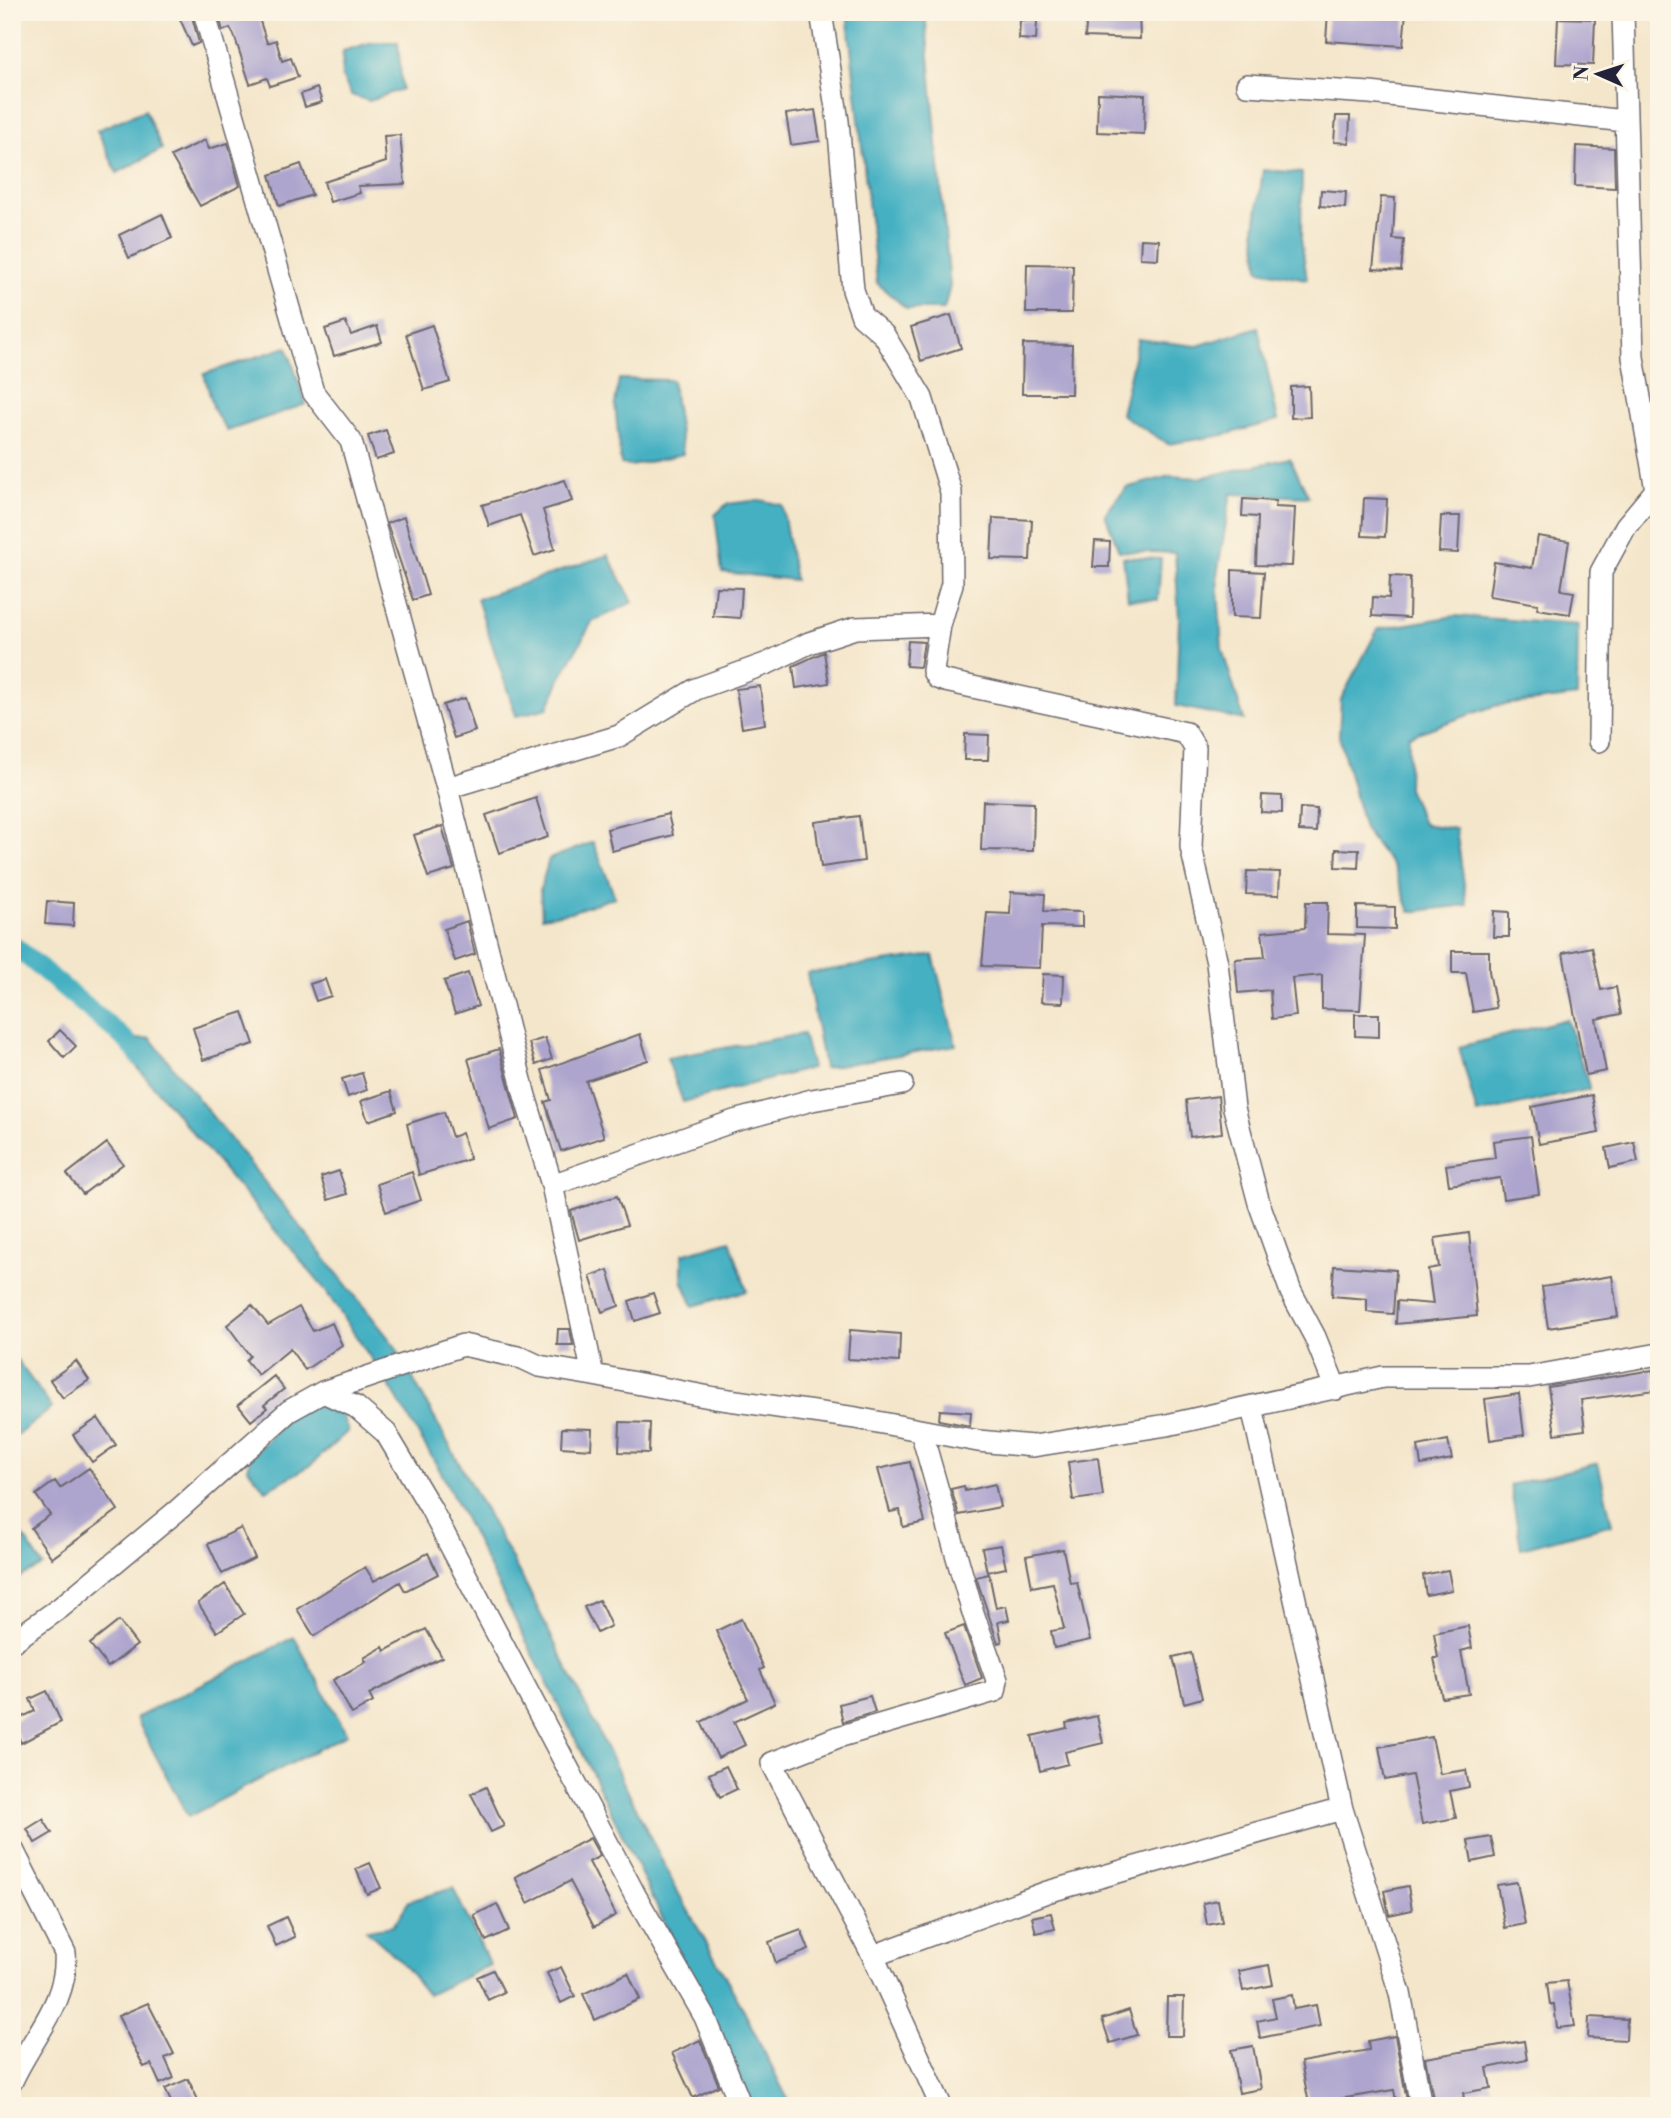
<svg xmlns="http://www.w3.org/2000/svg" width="1671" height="2118" font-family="'Libre Bodoni',serif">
	<rect width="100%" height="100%" fill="#fcf5e5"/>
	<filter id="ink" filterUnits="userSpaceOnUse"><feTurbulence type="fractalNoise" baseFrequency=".0143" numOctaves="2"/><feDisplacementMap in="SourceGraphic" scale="14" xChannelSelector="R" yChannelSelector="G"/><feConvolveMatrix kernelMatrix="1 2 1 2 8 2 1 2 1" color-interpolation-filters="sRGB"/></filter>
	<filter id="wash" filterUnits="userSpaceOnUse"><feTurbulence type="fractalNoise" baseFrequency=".00686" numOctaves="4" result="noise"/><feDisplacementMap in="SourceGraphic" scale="28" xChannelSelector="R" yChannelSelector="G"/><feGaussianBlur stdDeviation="1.57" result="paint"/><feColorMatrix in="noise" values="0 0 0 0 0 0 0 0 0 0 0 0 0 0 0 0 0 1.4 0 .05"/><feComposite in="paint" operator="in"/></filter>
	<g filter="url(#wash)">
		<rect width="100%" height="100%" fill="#f4e6cb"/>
		<path fill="#44b0c2" stroke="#33697e" stroke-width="2" d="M 847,12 L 925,12 L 950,286 L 944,309 L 907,309 L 877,283 Z
			M 373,42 L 398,42 L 402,89 L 369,101 L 351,95 L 342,76 L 343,51 Z
			M 145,110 L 162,149 L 117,173 L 97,130 Z
			M 1263,170 L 1302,173 L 1301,239 L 1307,279 L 1259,270 L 1255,228 Z
			M 1258,327 L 1278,420 L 1224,435 L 1168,444 L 1121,414 L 1138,339 L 1197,346 Z
			M 287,347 L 306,404 L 227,431 L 214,410 L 204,374 Z
			M 619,379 L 672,380 L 683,454 L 631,466 L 621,464 L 615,404 Z
			M 1290,458 L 1309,497 L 1231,494 L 1217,575 L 1222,649 L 1244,720 L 1176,706 L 1179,618 L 1175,553 L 1119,551 L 1105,514 L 1126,488 L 1170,476 L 1199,478 Z
			M 760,500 L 782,505 L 795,580 L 722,572 L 715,515 L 727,504 Z
			M 608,555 L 633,602 L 592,622 L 560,679 L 548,708 L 516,716 L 477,599 Z
			M 1123,557 L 1161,559 L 1158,600 L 1128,599 Z
			M 1455,616 L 1578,625 L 1577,696 L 1494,706 L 1409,736 L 1408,788 L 1423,824 L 1456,829 L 1467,905 L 1410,912 L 1394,868 L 1364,829 L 1339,736 L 1341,699 L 1378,629 Z
			M 593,842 L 615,897 L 571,912 L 542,917 L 540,890 L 549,859 Z
			M 933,955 L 956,1045 L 824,1068 L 807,973 Z
			M 1567,1019 L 1590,1089 L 1477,1114 L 1459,1047 Z
			M 803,1034 L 812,1068 L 683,1102 L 667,1058 Z
			M 150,1038 L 395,1346 L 527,1587 L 674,1885 L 741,2005 L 791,2106 L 753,2106 L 582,1752 L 442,1474 L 392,1390 L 323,1287 L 132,1061 L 126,1040 Z
			M 730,1240 L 747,1291 L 693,1306 L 682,1280 L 682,1254 Z
			M 12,1353 L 52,1408 L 12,1439 Z
			M 337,1402 L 348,1431 L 310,1466 L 266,1490 L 248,1469 L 250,1458 L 301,1404 Z
			M 1598,1463 L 1612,1524 L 1521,1548 L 1510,1485 Z
			M 12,1519 L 43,1566 L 12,1581 Z
			M 294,1637 L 347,1734 L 188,1817 L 136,1718 Z
			M 453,1888 L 490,1965 L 428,1995 L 399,1959 L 366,1930 L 393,1926 L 409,1901 Z"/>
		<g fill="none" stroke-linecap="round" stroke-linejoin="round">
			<path stroke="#44b0c2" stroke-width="19" d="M 12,944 L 126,1040 L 142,1059"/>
		</g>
		<g id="blocks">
			<path fill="#ada5ce" d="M 243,12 L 257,12 L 267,43 L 276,40 L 282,61 L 291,58 L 298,77 L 270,86 L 267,78 L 250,84 L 234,35 L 230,28 L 223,31 L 220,20 Z
				M 1087,12 L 1139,12 L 1140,39 L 1085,37 Z
				M 1328,12 L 1406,12 L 1403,46 L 1326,41 Z
				M 191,13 L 199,43 L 192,46 L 180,19 Z
				M 1558,18 L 1595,19 L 1593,65 L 1556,64 Z
				M 1020,20 L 1037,21 L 1036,40 L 1019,39 Z
				M 317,88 L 322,102 L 305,107 L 301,94 Z
				M 1098,93 L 1145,95 L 1144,134 L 1097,132 Z
				M 815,110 L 820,141 L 791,145 L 786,114 Z
				M 1336,116 L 1350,116 L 1349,143 L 1334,142 Z
				M 400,135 L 405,184 L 358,186 L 360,193 L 330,202 L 324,182 L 386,162 L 384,136 Z
				M 205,140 L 209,149 L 228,143 L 240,186 L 200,206 L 171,156 Z
				M 1576,146 L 1614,148 L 1615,188 L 1575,186 Z
				M 301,164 L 312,195 L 279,206 L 270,175 Z
				M 1321,190 L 1346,192 L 1345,208 L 1320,206 Z
				M 1381,197 L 1395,198 L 1393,239 L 1404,240 L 1401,271 L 1373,269 Z
				M 162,214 L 172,238 L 129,258 L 119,235 Z
				M 1141,239 L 1159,240 L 1158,259 L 1140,258 Z
				M 1027,264 L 1073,265 L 1072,313 L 1026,313 Z
				M 951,315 L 961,348 L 921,361 L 911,327 Z
				M 346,322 L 351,335 L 377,326 L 382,342 L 334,356 L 325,329 Z
				M 432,325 L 450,382 L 424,390 L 406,334 Z
				M 1023,344 L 1072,345 L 1071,394 L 1022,394 Z
				M 1309,386 L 1310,417 L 1291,418 L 1291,387 Z
				M 386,430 L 394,454 L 376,460 L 368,436 Z
				M 565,480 L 572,501 L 543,510 L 555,549 L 534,556 L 520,515 L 489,526 L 482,505 Z
				M 1364,498 L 1387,499 L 1385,537 L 1362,536 Z
				M 1243,499 L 1276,501 L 1275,507 L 1295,508 L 1292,566 L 1256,565 L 1258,517 L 1242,516 Z
				M 1441,516 L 1460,516 L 1458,553 L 1439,552 Z
				M 404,517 L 428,595 L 413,600 L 387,523 Z
				M 993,518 L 1032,520 L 1030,560 L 991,559 Z
				M 1538,536 L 1569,541 L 1561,590 L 1574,592 L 1570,614 L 1537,609 L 1538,604 L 1489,596 L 1494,562 L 1532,568 Z
				M 1095,541 L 1110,542 L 1109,567 L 1093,567 Z
				M 1232,570 L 1264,572 L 1261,618 L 1232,617 Z
				M 1390,576 L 1410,577 L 1409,618 L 1372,616 L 1373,597 L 1389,598 Z
				M 716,587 L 742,588 L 740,618 L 713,616 Z
				M 908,641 L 924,642 L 920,667 L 906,666 Z
				M 824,652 L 829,683 L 796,688 L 793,666 Z
				M 760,686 L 765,724 L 742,728 L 736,689 Z
				M 465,698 L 475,731 L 454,738 L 443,705 Z
				M 965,734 L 989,735 L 988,760 L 964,760 Z
				M 1262,795 L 1282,796 L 1282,813 L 1261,812 Z
				M 536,798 L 548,837 L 499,853 L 486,815 Z
				M 983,801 L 1034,803 L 1033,851 L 981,850 Z
				M 1300,808 L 1317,809 L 1316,832 L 1299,831 Z
				M 668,814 L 673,835 L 612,851 L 607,829 Z
				M 859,816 L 864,861 L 821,867 L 815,822 Z
				M 442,826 L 454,869 L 428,877 L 414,835 Z
				M 1336,849 L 1359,850 L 1358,868 L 1335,867 Z
				M 1247,871 L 1280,872 L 1279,895 L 1246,894 Z
				M 1011,892 L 1045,894 L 1044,911 L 1082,912 L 1082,927 L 1042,926 L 1040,968 L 982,966 L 987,913 L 1010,914 Z
				M 47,901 L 74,903 L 73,926 L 45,924 Z
				M 1306,902 L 1328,902 L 1327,934 L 1365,935 L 1360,1010 L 1322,1009 L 1322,975 L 1292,978 L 1296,1016 L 1272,1019 L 1270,990 L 1238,993 L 1235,959 L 1265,957 L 1262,932 L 1305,928 Z
				M 1357,906 L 1395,907 L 1395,929 L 1357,928 Z
				M 1494,911 L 1509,912 L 1509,937 L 1493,937 Z
				M 467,921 L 475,954 L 455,961 L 444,929 Z
				M 1592,947 L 1601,990 L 1616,987 L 1621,1014 L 1596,1019 L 1606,1071 L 1586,1075 L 1563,953 Z
				M 1452,951 L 1489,951 L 1489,971 L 1496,1008 L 1473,1012 L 1466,973 L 1452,973 Z
				M 468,973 L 478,1006 L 455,1014 L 444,981 Z
				M 1043,974 L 1064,975 L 1063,1003 L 1041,1002 Z
				M 325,979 L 331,996 L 316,1001 L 310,984 Z
				M 243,1012 L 254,1044 L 203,1060 L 193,1028 Z
				M 1355,1014 L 1379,1014 L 1379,1037 L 1355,1036 Z
				M 60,1030 L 76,1046 L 64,1058 L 49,1041 Z
				M 640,1034 L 648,1060 L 586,1081 L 604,1137 L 561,1151 L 545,1102 L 551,1100 L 542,1070 Z
				M 545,1038 L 552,1059 L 536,1065 L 529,1043 Z
				M 499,1049 L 518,1119 L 489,1129 L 468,1059 Z
				M 362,1073 L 367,1090 L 348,1097 L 342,1079 Z
				M 391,1091 L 397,1111 L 368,1121 L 361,1101 Z
				M 1592,1095 L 1599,1133 L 1539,1144 L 1532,1107 Z
				M 1218,1096 L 1222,1133 L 1190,1137 L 1186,1100 Z
				M 444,1112 L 452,1137 L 462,1133 L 470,1159 L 419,1175 L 407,1124 Z
				M 1531,1136 L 1539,1194 L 1503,1199 L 1500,1178 L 1449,1185 L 1446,1165 L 1495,1158 L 1493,1141 Z
				M 1634,1142 L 1638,1162 L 1610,1168 L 1606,1148 Z
				M 107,1143 L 123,1164 L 83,1194 L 67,1174 Z
				M 339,1171 L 347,1194 L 328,1200 L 321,1177 Z
				M 412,1172 L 421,1200 L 386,1212 L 377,1184 Z
				M 617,1196 L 627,1225 L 579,1240 L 571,1211 Z
				M 1469,1233 L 1477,1316 L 1396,1324 L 1397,1301 L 1433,1304 L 1428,1269 L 1439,1267 L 1435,1238 Z
				M 1334,1266 L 1396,1270 L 1393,1314 L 1367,1312 L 1367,1299 L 1332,1296 Z
				M 608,1270 L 619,1306 L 602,1312 L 590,1276 Z
				M 1612,1276 L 1618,1317 L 1548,1328 L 1542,1287 Z
				M 653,1293 L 660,1313 L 635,1321 L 629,1301 Z
				M 252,1305 L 268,1325 L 299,1307 L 313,1331 L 332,1323 L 342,1345 L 305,1370 L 290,1349 L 258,1375 L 246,1360 L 250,1356 L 227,1325 Z
				M 558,1329 L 570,1329 L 573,1345 L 557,1345 Z
				M 850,1330 L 900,1334 L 899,1362 L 848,1359 Z
				M 76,1361 L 89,1380 L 63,1398 L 50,1380 Z
				M 1653,1370 L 1656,1390 L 1581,1400 L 1585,1430 L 1555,1434 L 1548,1387 Z
				M 274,1376 L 284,1389 L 264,1405 L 267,1408 L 251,1421 L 238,1405 Z
				M 1519,1394 L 1524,1435 L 1490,1440 L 1485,1399 Z
				M 940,1410 L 971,1412 L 970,1426 L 939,1420 Z
				M 98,1418 L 116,1445 L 92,1462 L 73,1435 Z
				M 620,1422 L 650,1423 L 649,1453 L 619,1452 Z
				M 562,1428 L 592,1429 L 591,1449 L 561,1447 Z
				M 1448,1440 L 1452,1459 L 1421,1465 L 1418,1446 Z
				M 1098,1458 L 1103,1496 L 1073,1500 L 1068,1462 Z
				M 910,1462 L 925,1522 L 903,1527 L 900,1510 L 890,1512 L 878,1469 Z
				M 89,1468 L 118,1510 L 52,1558 L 31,1528 L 50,1515 L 36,1495 L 55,1481 L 60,1488 Z
				M 995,1484 L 1000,1507 L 959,1515 L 951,1489 L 964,1486 L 965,1491 Z
				M 241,1528 L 255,1558 L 222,1574 L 208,1544 Z
				M 1001,1545 L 1006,1568 L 987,1572 L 982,1548 Z
				M 1063,1549 L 1070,1583 L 1077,1582 L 1090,1640 L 1054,1648 L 1051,1631 L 1064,1629 L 1053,1583 L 1032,1587 L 1026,1556 Z
				M 428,1553 L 438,1574 L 405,1591 L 400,1582 L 314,1636 L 297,1609 L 365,1567 L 374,1581 Z
				M 1448,1570 L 1452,1590 L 1426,1595 L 1423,1575 Z
				M 989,1574 L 996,1608 L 1006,1606 L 1009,1620 L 998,1622 L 1002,1642 L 998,1643 L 976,1577 Z
				M 225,1584 L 244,1614 L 217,1632 L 198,1603 Z
				M 599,1600 L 611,1626 L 597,1633 L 584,1607 Z
				M 741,1619 L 764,1668 L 760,1670 L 775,1703 L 734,1722 L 745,1745 L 718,1758 L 701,1722 L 748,1699 L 716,1631 Z
				M 119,1621 L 137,1645 L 108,1667 L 90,1644 Z
				M 964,1626 L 982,1678 L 965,1685 L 945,1633 Z
				M 1468,1626 L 1472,1648 L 1461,1651 L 1469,1694 L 1442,1698 L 1434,1658 L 1438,1658 L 1434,1633 Z
				M 426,1629 L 442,1657 L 369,1694 L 373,1702 L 352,1714 L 333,1680 L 366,1662 L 364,1658 L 383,1647 L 385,1651 Z
				M 1191,1653 L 1202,1698 L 1184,1703 L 1173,1657 Z
				M 47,1691 L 61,1722 L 21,1743 L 12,1722 L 35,1711 L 30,1699 Z
				M 870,1696 L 875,1712 L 843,1722 L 839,1704 Z
				M 1097,1716 L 1103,1743 L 1065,1752 L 1068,1764 L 1040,1771 L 1032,1736 L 1067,1728 L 1066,1723 Z
				M 1432,1737 L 1440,1774 L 1466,1770 L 1469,1787 L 1450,1791 L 1456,1818 L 1422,1824 L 1412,1775 L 1385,1780 L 1379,1747 Z
				M 726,1766 L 737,1789 L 720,1797 L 709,1774 Z
				M 486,1787 L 504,1826 L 491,1832 L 471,1794 Z
				M 43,1819 L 52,1833 L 35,1843 L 27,1829 Z
				M 1491,1837 L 1495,1857 L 1472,1862 L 1468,1841 Z
				M 590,1838 L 600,1856 L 589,1862 L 616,1915 L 594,1927 L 570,1881 L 528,1903 L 515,1877 Z
				M 370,1863 L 381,1888 L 367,1894 L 356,1869 Z
				M 1517,1882 L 1525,1924 L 1505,1928 L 1497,1885 Z
				M 1408,1886 L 1412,1910 L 1389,1915 L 1384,1891 Z
				M 1218,1900 L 1222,1922 L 1207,1925 L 1203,1903 Z
				M 497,1904 L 509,1930 L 486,1941 L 474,1915 Z
				M 1051,1913 L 1055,1929 L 1036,1933 L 1032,1917 Z
				M 286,1917 L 295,1937 L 276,1946 L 267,1926 Z
				M 801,1930 L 809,1950 L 776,1963 L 769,1942 Z
				M 1269,1965 L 1273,1985 L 1243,1991 L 1239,1971 Z
				M 561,1967 L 575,1996 L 561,2003 L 547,1973 Z
				M 493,1970 L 504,1992 L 488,2000 L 477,1977 Z
				M 628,1973 L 640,1999 L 595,2020 L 583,1994 Z
				M 1567,1981 L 1575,2026 L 1557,2028 L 1554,2005 L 1550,2005 L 1547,1983 Z
				M 1292,1995 L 1294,2009 L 1316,2005 L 1320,2026 L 1260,2038 L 1257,2021 L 1276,2017 L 1272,1999 Z
				M 1167,1997 L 1184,1997 L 1183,2036 L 1166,2036 Z
				M 148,2003 L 174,2054 L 165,2058 L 174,2078 L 160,2084 L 151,2064 L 144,2067 L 118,2016 Z
				M 1129,2010 L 1137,2035 L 1110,2043 L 1102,2019 Z
				M 1589,2017 L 1627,2019 L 1626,2040 L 1588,2038 Z
				M 1395,2036 L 1408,2106 L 1397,2106 L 1394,2090 L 1309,2104 L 1301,2062 L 1369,2050 L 1368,2041 Z
				M 700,2040 L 719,2086 L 693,2098 L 672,2053 Z
				M 1524,2041 L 1527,2060 L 1487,2068 L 1491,2088 L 1463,2093 L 1464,2098 L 1434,2103 L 1425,2058 Z
				M 1253,2046 L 1261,2089 L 1239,2093 L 1231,2050 Z
				M 188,2079 L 201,2106 L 173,2106 L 165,2089 Z"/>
		</g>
	</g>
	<g filter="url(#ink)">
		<use href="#blocks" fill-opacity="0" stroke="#6c676d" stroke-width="2"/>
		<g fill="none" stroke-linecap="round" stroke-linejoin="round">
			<defs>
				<path id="minor" d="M 204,12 L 313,392 L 351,441 L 447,788 L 525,1096 L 552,1185 L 593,1375 L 715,1398 L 856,1418 L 978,1441 L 1033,1446 L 1167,1425 L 1383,1377 L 1529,1377 L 1659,1354
					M 821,12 L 838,121 L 853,290 L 862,316 L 884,335 L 922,398 L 951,492 L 952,584 L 940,625 L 933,671 L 937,678 L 945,681 L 1186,733 L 1195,748 L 1191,847 L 1217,963 L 1234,1108 L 1259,1203 L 1291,1292 L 1315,1337 L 1336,1389
					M 1247,85 L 1370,93 L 1625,121
					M 1599,741 L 1601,572 L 1626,526 L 1656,490 L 1633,357 L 1623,12
					M 447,788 L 619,736 L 696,689 L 768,663 L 809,643 L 855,628 L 940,625
					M 552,1185 L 734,1121 L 812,1100 L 902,1084
					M 323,1392 L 356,1407 L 386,1433 L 430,1507 L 635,1895 L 705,2017 L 741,2106
					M 1252,1407 L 1342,1809 L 1400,1993 L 1421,2106
					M 921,1431 L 973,1613 L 997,1680 L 995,1691 L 838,1737 L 772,1763 L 873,1956 L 941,2106
					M 12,1642 L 60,1608 L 178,1510 L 289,1411 L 323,1392 L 463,1345 L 522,1358 L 539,1366 L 593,1375
					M 12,1848 L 65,1953 C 69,2002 31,2038 12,2081
					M 873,1956 L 1047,1892 L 1342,1809"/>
			</defs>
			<use href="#minor" stroke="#6c676d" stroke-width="24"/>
			<use href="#minor" stroke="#fff" stroke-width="21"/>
		</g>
	</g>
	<rect width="1671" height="2118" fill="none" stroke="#fcf5e5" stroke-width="42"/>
	<g transform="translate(1598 74) rotate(273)" stroke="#fcf5e5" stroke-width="5" paint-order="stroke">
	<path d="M0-5L12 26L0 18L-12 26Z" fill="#22223b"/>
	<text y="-10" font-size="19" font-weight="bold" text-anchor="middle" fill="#22223b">N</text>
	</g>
</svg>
